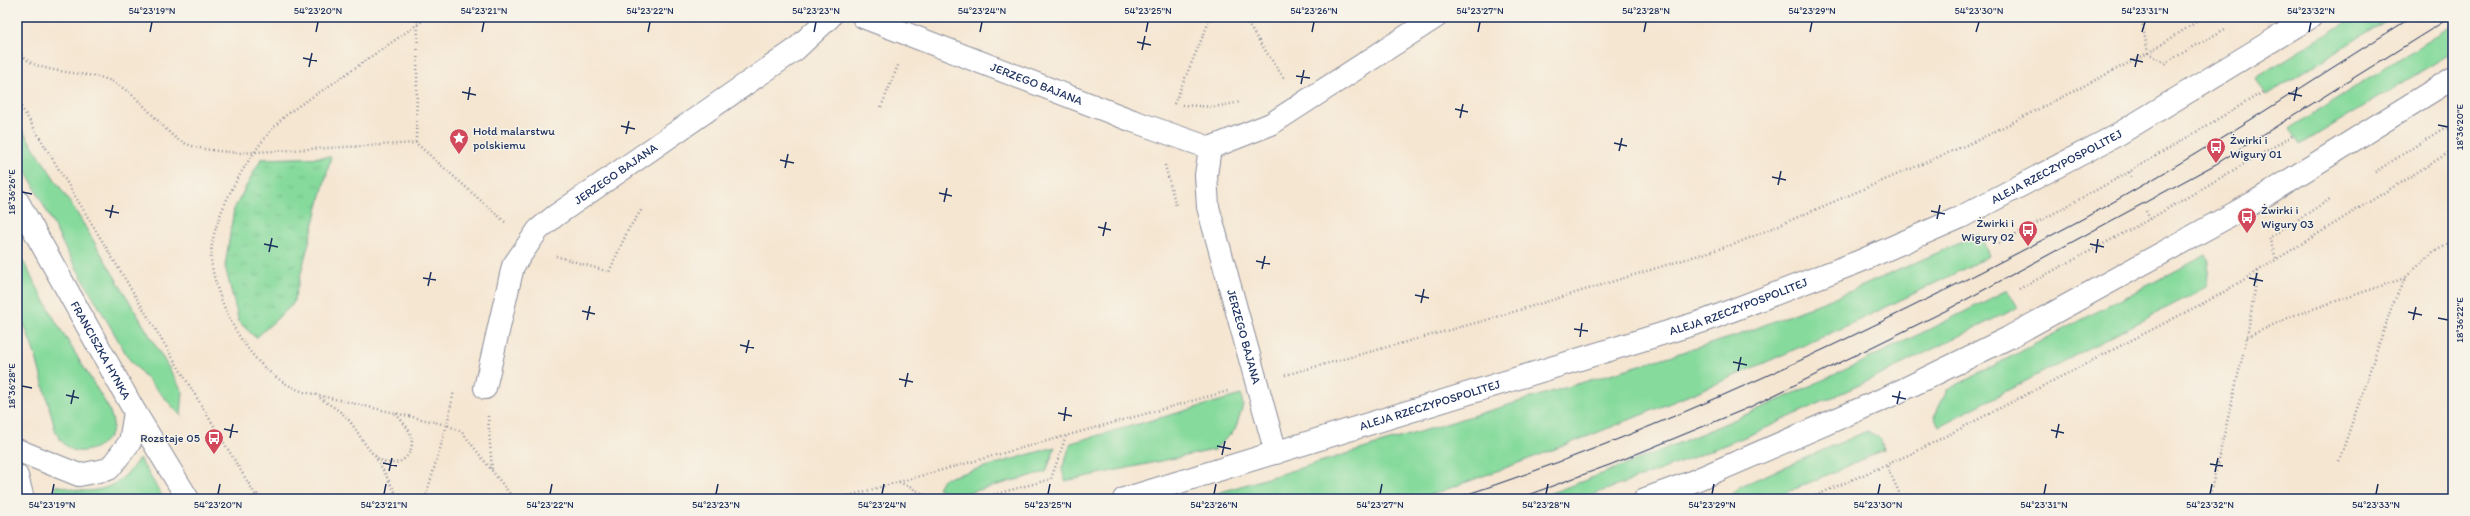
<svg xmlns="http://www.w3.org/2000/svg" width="2470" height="516" font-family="Itim,sans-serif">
	<defs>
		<pattern id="park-tufts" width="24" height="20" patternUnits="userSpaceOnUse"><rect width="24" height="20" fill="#86da9c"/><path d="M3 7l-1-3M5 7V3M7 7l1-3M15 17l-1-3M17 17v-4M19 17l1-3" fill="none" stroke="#73bb89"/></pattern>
	</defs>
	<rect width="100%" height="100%" fill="#f7f3e8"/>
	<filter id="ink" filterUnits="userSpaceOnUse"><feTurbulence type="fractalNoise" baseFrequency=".025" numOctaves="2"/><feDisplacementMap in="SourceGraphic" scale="8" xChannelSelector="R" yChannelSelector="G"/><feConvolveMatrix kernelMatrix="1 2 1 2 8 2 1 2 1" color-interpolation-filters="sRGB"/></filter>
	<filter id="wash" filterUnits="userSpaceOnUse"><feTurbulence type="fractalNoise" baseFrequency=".012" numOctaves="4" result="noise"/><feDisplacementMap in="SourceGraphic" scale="16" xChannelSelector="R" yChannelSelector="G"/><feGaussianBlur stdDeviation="0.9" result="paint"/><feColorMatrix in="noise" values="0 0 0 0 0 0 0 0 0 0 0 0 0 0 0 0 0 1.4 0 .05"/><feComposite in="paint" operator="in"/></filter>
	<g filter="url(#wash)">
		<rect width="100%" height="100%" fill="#f5e6d1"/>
		<path fill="#86da9c" stroke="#50847d" d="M 2354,17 L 2392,17 L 2266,95 L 2256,78 Z
			M 2453,25 L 2453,52 L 2300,145 L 2290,128 Z
			M 17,122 L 77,213 L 183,392 L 181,416 L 129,359 L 65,248 L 17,152 Z
			M 1980,234 L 1989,256 C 1812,347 1629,424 1442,491 L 1419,499 L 1198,499 L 1739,335 L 1851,291 Z
			M 17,250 L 55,320 L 108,407 C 111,415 115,422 112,431 C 108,444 87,455 73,450 C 66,448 60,439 56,433 L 36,357 L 17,305 Z
			M 2206,255 L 2209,259 L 2207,287 L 1939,426 L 1934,417 L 1947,390 Z
			M 2007,290 L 2018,307 L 1870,380 L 1757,432 L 1677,464 L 1581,499 L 1535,499 C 1697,440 1854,369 2007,290 Z
			M 1241,395 L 1243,405 L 1235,430 L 1214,450 L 1065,481 L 1062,469 L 1071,443 Z
			M 1867,431 C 1877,436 1882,439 1884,450 L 1772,499 L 1726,499 L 1741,486 Z
			M 1055,447 L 1046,472 L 956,496 L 938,488 L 943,479 Z
			M 139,458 L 164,499 L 56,499 L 55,486 C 63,485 69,489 77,490 C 105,494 125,481 139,458 Z"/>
		<path fill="url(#park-tufts)" stroke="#50847d" d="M 331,157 L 293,304 L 256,338 L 239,322 L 225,266 L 234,209 L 261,159 Z"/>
	</g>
	<g filter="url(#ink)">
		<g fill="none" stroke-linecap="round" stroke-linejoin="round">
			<defs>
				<g id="street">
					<path id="s1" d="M 863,17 L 1133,121 L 1210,148 L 1271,124 L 1436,17"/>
					<path id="s2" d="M 1210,148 L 1206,175 L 1208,207 L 1276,453"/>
					<path id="s3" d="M 485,388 L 513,266 L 538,230 L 555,216 L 795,50 L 830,17"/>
				</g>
				<g id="secondary">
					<path id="s4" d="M 17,200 L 135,412 L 188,499"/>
					<path d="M 17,450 L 79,475 L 109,469 L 130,442 L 135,412"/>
					<path d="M 17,476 L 23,499"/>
					<path id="s5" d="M 1124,499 L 1707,320 L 1858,262 L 1961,217 L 2117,135 L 2311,17"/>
					<path d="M 1645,499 L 1689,483 L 1890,396 L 2008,338 L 2253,203 L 2453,78"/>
				</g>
			</defs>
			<use href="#street" stroke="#888a98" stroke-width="24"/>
			<use href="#secondary" stroke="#888a98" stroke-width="24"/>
			<path stroke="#888a98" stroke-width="2.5" stroke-dasharray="1 3" stroke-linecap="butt" d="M 418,17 L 416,143 L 505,222
				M 428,17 C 395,40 362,63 329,86 C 314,96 297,106 284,117 C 253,146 211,214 211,257 C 212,275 220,299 228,315 C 243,348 269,380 304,392 L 447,425 L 462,432 L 514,499
				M 1243,17 L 1285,80
				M 2141,17 L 2148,53 L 2165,63 L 2225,29
				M 17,48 C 30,77 84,69 111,81 C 137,94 152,116 172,135 C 188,150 219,151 239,153 L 416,143
				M 17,100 L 258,499
				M 1174,104 L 1211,17
				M 1182,105 L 1214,107 L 1241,102
				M 881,107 L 899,63
				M 1165,165 L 1176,206
				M 2129,172 L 2132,179
				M 2375,172 L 2447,126 L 2453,135
				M 2146,211 L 2150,219
				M 1998,244 L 2129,172 L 2263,92
				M 556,256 L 609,272 L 629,228 L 643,208
				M 2276,258 L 2269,238 L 2330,199
				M 2019,289 L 2150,219 L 2292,136
				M 2247,337 L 2292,316 L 2405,278
				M 1285,375 L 1490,319 L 1735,244 L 1978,140 L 2148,53 L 2204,17
				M 320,398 C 328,404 338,409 345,416 C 359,429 370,463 391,463 C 407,464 416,447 410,433 C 407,426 400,419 395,413
				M 488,416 L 492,471
				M 375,456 L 399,499
				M 2339,461 L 2392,306 L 2405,278 L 2433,252 L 2453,242
				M 1887,466 L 1902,499
				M 899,482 L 934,499
				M 257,494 L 263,499
				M 425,499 L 447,425 L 454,391
				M 837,499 L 1228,391
				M 978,499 L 1051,479 L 1066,436
				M 1808,499 L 1913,453 L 2219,295 L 2453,150
				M 2209,499 L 2247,337 L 2258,271"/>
			<use href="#street" stroke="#fff" stroke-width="22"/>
			<use href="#secondary" stroke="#fff" stroke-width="22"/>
			<path stroke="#1b2f5e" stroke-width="1" d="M 1453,499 C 1662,431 1862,335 2056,233 C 2179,169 2295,91 2412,17
				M 1517,499 L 1612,464 L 1748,408 L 1945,311 L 2216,164 L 2451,17"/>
		</g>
	</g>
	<path fill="none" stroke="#1b2f5e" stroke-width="1.5" d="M 150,32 L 152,22M 316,32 L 318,22M 482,32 L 484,22M 648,32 L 650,22M 814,32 L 816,22M 980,32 L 982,22M 1146,32 L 1148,22M 1312,32 L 1314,22M 1478,32 L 1480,22M 1644,32 L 1646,22M 1810,32 L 1812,22M 1976,32 L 1979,22M 2142,32 L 2145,22M 2309,32 L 2311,22M 1137,42 L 1151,45M 1142,50 L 1145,36M 303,58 L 317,61M 2130,59 L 2143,62M 309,67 L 312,53M 2135,67 L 2138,54M 1296,76 L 1310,78M 1301,84 L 1304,70M 462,92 L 476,95M 2288,93 L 2302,96M 468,100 L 470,87M 2294,101 L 2297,87M 1455,109 L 1468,112M 1460,118 L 1463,104M 2438,125 L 2448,127M 621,126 L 635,129M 626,134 L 629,121M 1614,143 L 1627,146M 1619,151 L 1622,138M 780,160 L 794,163M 785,168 L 788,154M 1772,177 L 1786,180M 1778,185 L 1781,171M 22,192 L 32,194M 939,193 L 952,196M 944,202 L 947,188M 105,210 L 119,213M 1931,211 L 1945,214M 110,218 L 113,205M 1937,219 L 1940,205M 1098,227 L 1111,230M 1103,236 L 1106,222M 264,244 L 278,247M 2090,244 L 2104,247M 269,252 L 272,238M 2096,253 L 2098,239M 1256,261 L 1270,264M 1262,269 L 1265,256M 423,278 L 436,280M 2249,278 L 2263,281M 428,286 L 431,272M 2254,286 L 2257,273M 1415,295 L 1429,298M 1421,303 L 1424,289M 582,311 L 595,314M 2408,312 L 2422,315M 2438,318 L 2448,320M 587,320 L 590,306M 2413,320 L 2416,307M 1574,329 L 1588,331M 1580,337 L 1582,323M 740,345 L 754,348M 746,353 L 749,340M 1733,362 L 1747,365M 1738,371 L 1741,357M 899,379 L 913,382M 22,386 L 32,388M 905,387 L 908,373M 66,395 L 79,398M 1892,396 L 1906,399M 71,404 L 74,390M 1897,404 L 1900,391M 1058,413 L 1072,416M 1064,421 L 1066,407M 224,429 L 238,432M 2051,430 L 2064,433M 230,438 L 233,424M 2056,438 L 2059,424M 1217,446 L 1231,449M 1222,455 L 1225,441M 383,463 L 397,466M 2210,464 L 2223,466M 389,471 L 392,458M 2215,472 L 2218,458M 52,494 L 54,484M 218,494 L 220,484M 384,494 L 386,484M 550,494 L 552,484M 716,494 L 718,484M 882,494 L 884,484M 1048,494 L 1050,484M 1214,494 L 1216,484M 1380,494 L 1382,484M 1546,494 L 1548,484M 1712,494 L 1714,484M 1878,494 L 1880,484M 2044,494 L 2046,484M 2210,494 L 2212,484M 2376,494 L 2378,484"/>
	<defs>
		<symbol id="sight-pin" viewBox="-11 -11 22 30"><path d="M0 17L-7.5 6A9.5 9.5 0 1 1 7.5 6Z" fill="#d1495b" stroke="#f7f3e8"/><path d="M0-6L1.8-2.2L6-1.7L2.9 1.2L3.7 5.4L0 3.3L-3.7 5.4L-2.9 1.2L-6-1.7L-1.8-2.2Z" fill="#fff"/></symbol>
		<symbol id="bus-pin" viewBox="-11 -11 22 30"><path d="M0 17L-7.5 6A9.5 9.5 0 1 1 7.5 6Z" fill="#d1495b" stroke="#f7f3e8"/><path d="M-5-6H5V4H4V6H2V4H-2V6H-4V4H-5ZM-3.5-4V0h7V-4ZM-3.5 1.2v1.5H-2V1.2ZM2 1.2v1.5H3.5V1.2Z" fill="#fff"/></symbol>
	</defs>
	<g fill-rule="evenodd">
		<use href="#sight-pin" x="448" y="127" width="22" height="30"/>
		<use href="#bus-pin" x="2205" y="136" width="22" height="30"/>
		<use href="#bus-pin" x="2236" y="206" width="22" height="30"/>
		<use href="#bus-pin" x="2017" y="219" width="22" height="30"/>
		<use href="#bus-pin" x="203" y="427" width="22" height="30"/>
	</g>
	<g text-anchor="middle" stroke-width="3" stroke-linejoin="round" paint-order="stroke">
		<g font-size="12" fill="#1b2f5e" stroke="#f7f3e8">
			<text dy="4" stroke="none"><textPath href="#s1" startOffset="186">JERZEGO BAJANA</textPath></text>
			<text dy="4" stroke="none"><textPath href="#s5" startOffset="992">ALEJA RZECZYPOSPOLITEJ</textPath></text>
			<text dy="4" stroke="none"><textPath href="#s3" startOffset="265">JERZEGO BAJANA</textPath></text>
			<text dy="4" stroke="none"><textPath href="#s5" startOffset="644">ALEJA RZECZYPOSPOLITEJ</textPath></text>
			<text dy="4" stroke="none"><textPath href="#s2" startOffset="194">JERZEGO BAJANA</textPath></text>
			<text dy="4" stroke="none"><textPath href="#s4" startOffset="172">FRANCISZKA HYNKA</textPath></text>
			<text dy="4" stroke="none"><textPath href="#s5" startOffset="320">ALEJA RZECZYPOSPOLITEJ</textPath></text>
		</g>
		<g font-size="12" fill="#1b2f5e" stroke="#f7f3e8" text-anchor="start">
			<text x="473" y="135">Hołd malarstwu<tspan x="473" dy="14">polskiemu</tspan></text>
			<text x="2230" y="144">Żwirki i<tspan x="2230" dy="14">Wigury 01</tspan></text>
			<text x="2261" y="214">Żwirki i<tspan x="2261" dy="14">Wigury 03</tspan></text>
			<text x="2014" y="227" text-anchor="end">Żwirki i<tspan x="2014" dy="14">Wigury 02</tspan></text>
			<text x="200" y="442" text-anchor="end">Rozstaje 05</text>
		</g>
	</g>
	<rect width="2470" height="516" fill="none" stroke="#f7f3e8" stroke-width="44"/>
	<rect x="22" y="22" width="2426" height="472" fill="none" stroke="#1b2f5e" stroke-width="1.5"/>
	<g font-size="10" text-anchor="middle" fill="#1b2f5e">
		<text x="152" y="14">54°23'19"N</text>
		<text x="318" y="14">54°23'20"N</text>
		<text x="484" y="14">54°23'21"N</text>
		<text x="650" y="14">54°23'22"N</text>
		<text x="816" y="14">54°23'23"N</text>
		<text x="982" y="14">54°23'24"N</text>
		<text x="1148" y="14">54°23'25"N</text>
		<text x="1314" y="14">54°23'26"N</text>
		<text x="1480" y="14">54°23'27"N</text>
		<text x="1646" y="14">54°23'28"N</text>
		<text x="1812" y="14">54°23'29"N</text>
		<text x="1979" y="14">54°23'30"N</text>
		<text x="2145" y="14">54°23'31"N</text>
		<text x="2311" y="14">54°23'32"N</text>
		<text transform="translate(2459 127) rotate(-90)" y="4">18°36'20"E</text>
		<text transform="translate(11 192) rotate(-90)" y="4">18°36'26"E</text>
		<text transform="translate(2459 320) rotate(-90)" y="4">18°36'22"E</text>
		<text transform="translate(11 386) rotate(-90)" y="4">18°36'28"E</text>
		<text x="52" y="508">54°23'19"N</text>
		<text x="218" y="508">54°23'20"N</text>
		<text x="384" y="508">54°23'21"N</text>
		<text x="550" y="508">54°23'22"N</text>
		<text x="716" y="508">54°23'23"N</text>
		<text x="882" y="508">54°23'24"N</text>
		<text x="1048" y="508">54°23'25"N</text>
		<text x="1214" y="508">54°23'26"N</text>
		<text x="1380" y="508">54°23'27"N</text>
		<text x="1546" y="508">54°23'28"N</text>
		<text x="1712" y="508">54°23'29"N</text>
		<text x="1878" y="508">54°23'30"N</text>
		<text x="2044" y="508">54°23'31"N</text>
		<text x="2210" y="508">54°23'32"N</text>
		<text x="2376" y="508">54°23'33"N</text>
	</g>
</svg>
